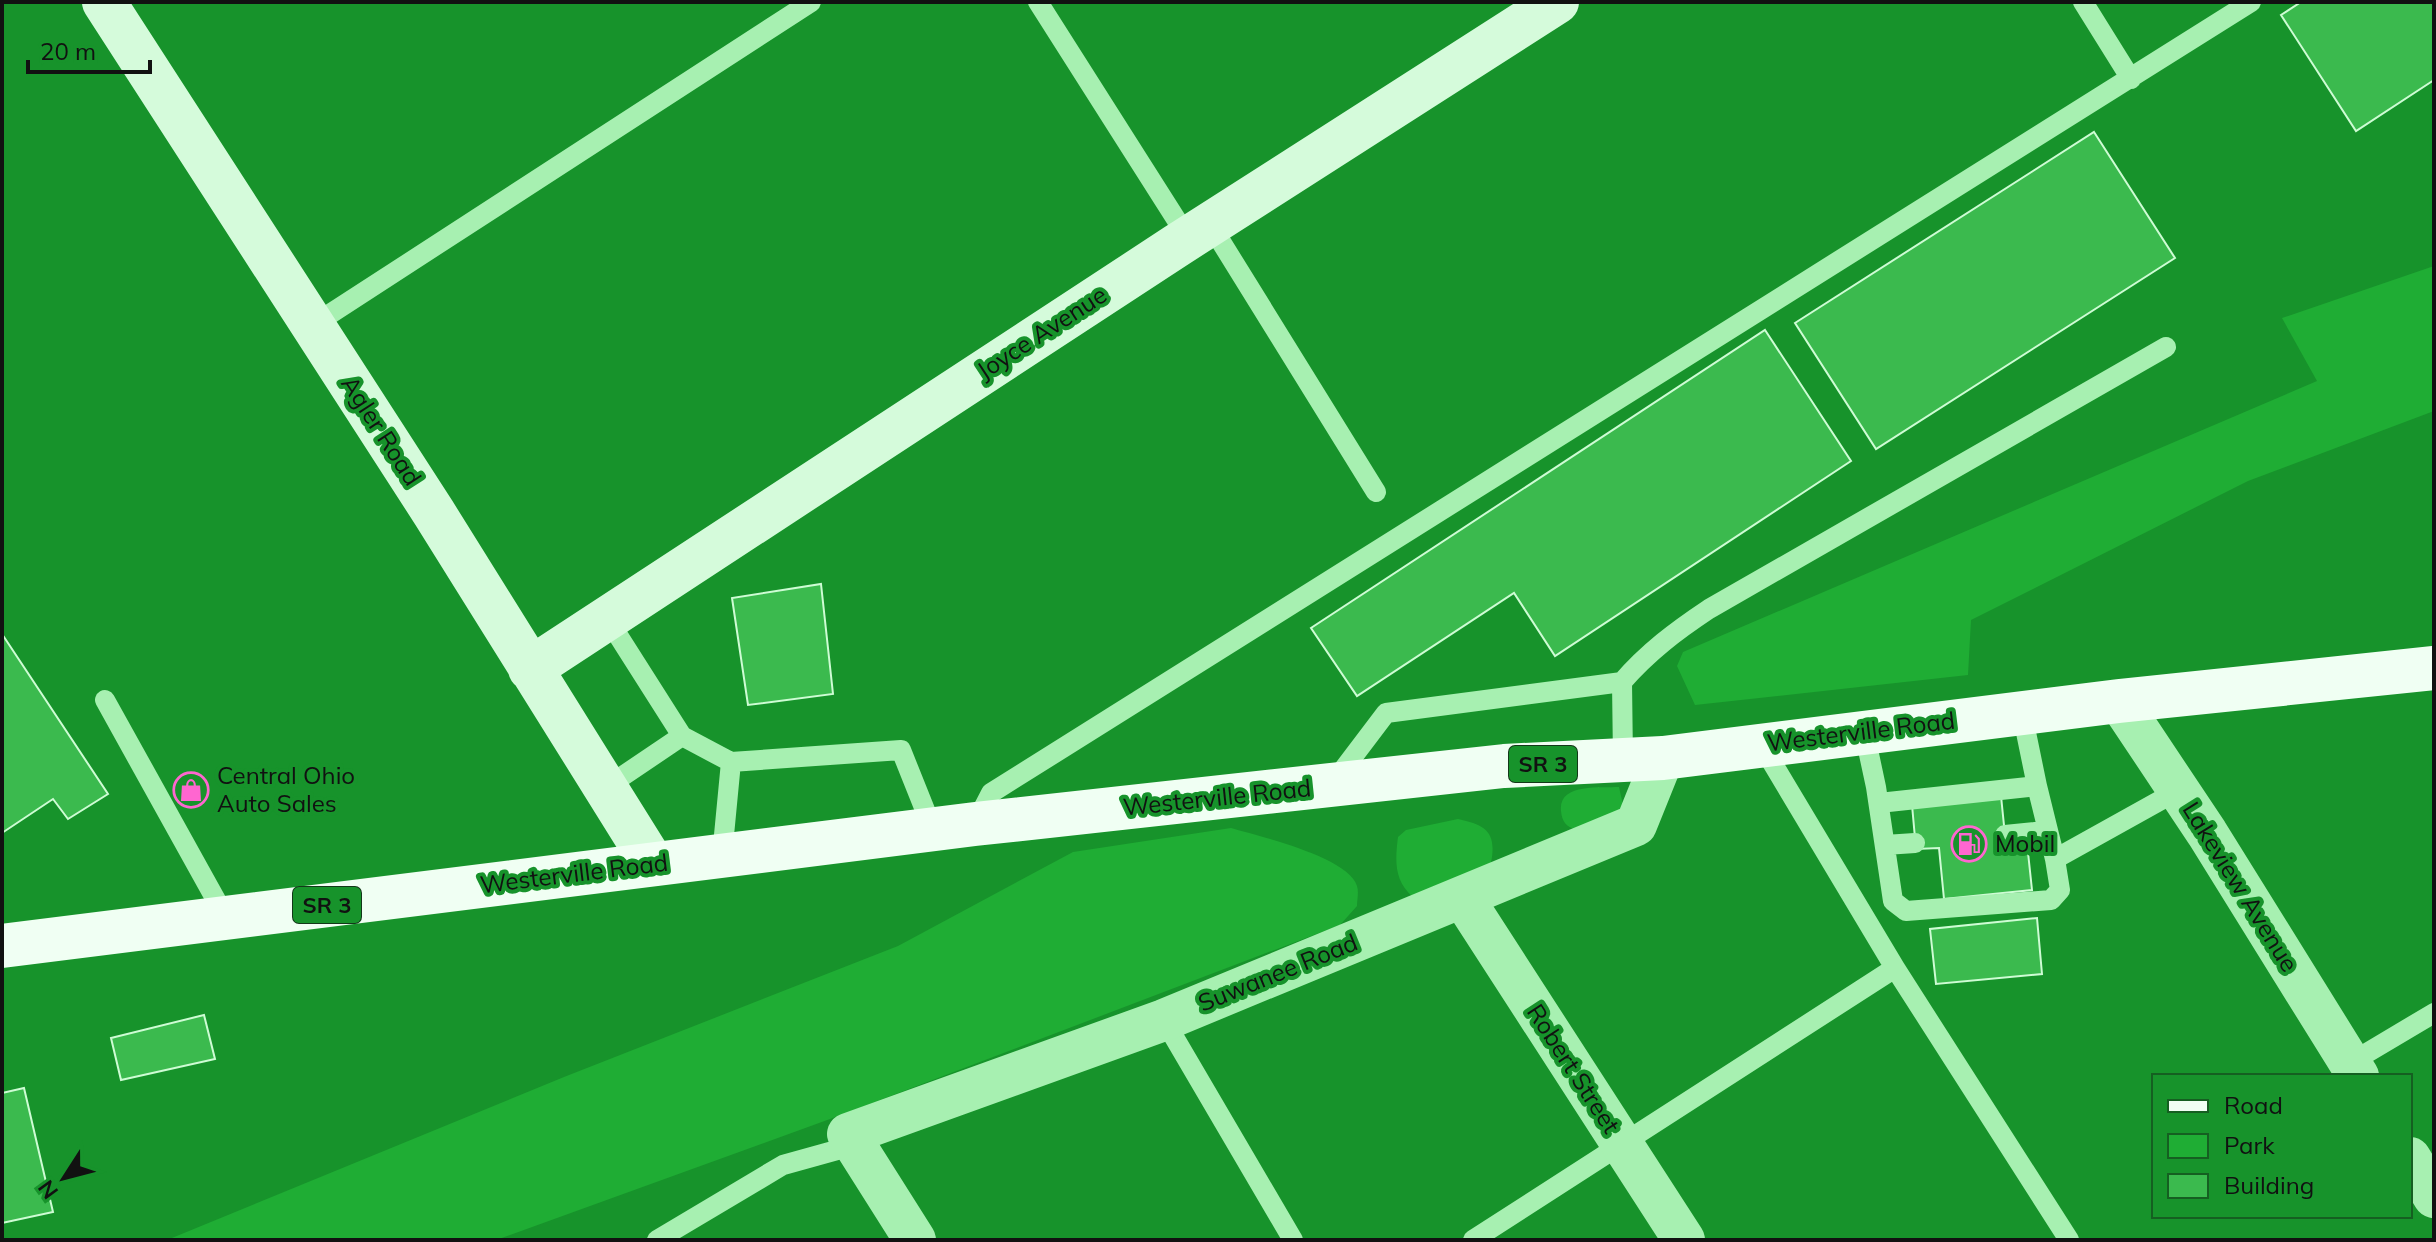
<svg xmlns="http://www.w3.org/2000/svg" width="2436" height="1242" font-family="Mulish,sans-serif">
	<rect width="100%" height="100%" fill="#17932b"/>
	<path fill="#1fad34" d="M 2434,266 L 2434,411 L 2248,481 L 1971,620 L 1968,675 L 1695,705 L 1677,666 L 1683,652 L 2317,381 L 2282,318 Z
		M 1619,787 L 1623,805 L 1613,818 L 1576,830 C 1566,826 1562,822 1561,811 C 1558,783 1600,788 1619,787 Z
		M 1458,819 C 1486,825 1497,832 1491,863 L 1413,897 C 1394,881 1395,861 1398,837 L 1406,830 Z
		M 1231,828 C 1258,836 1349,857 1357,886 C 1359,892 1357,900 1357,906 L 1340,925 L 830,1119 L 496,1240 L 167,1240 L 564,1077 L 898,946 L 1073,852 Z"/>
	<path fill="#3bba4e" stroke="#cefcd4" stroke-width="2" d="M 2301,2 L 2434,2 L 2434,80 L 2356,131 L 2281,15 Z
		M 2094,132 L 2175,258 L 1876,449 L 1795,323 Z
		M 1765,330 L 1851,461 L 1555,656 L 1514,593 L 1357,696 L 1311,628 Z
		M 821,584 L 833,694 L 748,705 L 732,598 Z
		M 2,634 L 108,794 L 68,819 L 53,799 L 2,833 Z
		M 2001,796 L 2006,845 L 2027,843 L 2032,890 L 1944,899 L 1939,848 L 1916,849 L 1912,805 Z
		M 2037,918 L 2042,974 L 1936,984 L 1930,929 Z
		M 204,1015 L 215,1059 L 121,1080 L 111,1038 Z
		M 24,1088 L 53,1212 L 2,1223 L 2,1093 Z"/>
	<g fill="none" stroke-linecap="round" stroke-linejoin="round">
		<path stroke="#a7f0b1" stroke-width="20" d="M 1038,2 L 1188,238
			M 2083,2 L 2131,79
			M 1210,224 L 1376,492
			M 313,325 L 811,2
			M 1622,682 C 1648,652 1676,631 1709,609 L 2166,347
			M 105,700 L 226,918
			M 2022,713 L 2037,786
			M 1864,731 L 1876,787 L 1893,901 L 1906,911 L 2051,900 L 2060,890 L 2055,859 L 2179,790
			M 682,736 L 731,762
			M 1761,744 L 1895,968 L 2069,1240
			M 1333,783 L 1386,713 L 1622,682 L 1623,760
			M 605,788 L 682,736 L 607,618
			M 1879,803 L 2037,786 L 2055,859
			M 975,824 L 991,793 L 2251,2
			M 2005,835 L 2046,831
			M 1885,845 L 1915,843
			M 722,856 L 731,762 L 901,750 L 933,830
			M 1164,1020 L 1293,1240
			M 2350,1063 L 2434,1013
			M 657,1240 L 783,1165 L 855,1145
			M 1473,1240 L 1895,968"/>
		<path stroke="#a7f0b1" stroke-width="42" d="M 2119,701 L 2207,833 L 2358,1076
			M 1463,898 L 1684,1240
			M 2410,1158 L 2434,1197
			M 915,1240 L 848,1134 L 1164,1020 L 1636,825 L 1663,758"/>
		<path stroke="#d5fbdb" stroke-width="44" d="M 104,2 L 434,513 L 653,864
			M 530,669 L 1176,246 L 1557,2"/>
		<path stroke="#f0fff3" stroke-width="44" d="M 2,946 L 975,824 L 1504,766 L 1663,758 L 2119,701 L 2434,668"/>
	</g>
	<defs>
		<symbol id="shop-ring" viewBox="-11 -11 22 22"><circle r="9.5" fill="#17932b" stroke="#ff66d0" stroke-width="1.5"/><path d="M-5-2.5h2.3a2.7 3.5 0 0 1 5.4 0H5L5.5 6h-11ZM-1.5-2.5h3a1.5 2.3 0 0 0-3 0Z" fill="#ff66d0"/></symbol>
		<symbol id="fuel-ring" viewBox="-11 -11 22 22"><circle r="9.5" fill="#17932b" stroke="#ff66d0" stroke-width="1.5"/><path d="M-5.5-6h7V0h2V4h1.3V-2.5L3-4.5l.8-.8L6-3V5H2.5V1h-1V6h-7ZM-4.2-4.7v3.2H.2V-4.7Z" fill="#ff66d0"/></symbol>
	</defs>
	<g fill-rule="evenodd">
		<use href="#shop-ring" x="171" y="770" width="40" height="40"/>
		<use href="#fuel-ring" x="1949" y="824" width="40" height="40"/>
	</g>
	<g text-anchor="middle" stroke-width="8" stroke-linejoin="round" paint-order="stroke">
		<g fill="#17932b" stroke="#133819" stroke-width="2">
			<rect x="1509" y="746" width="68" height="36" rx="6"/>
			<rect x="293" y="887" width="68" height="36" rx="6"/>
		</g>
		<g font-size="22" font-weight="bold" fill="#111">
			<text x="1543" y="772">SR 3</text>
			<text x="327" y="913">SR 3</text>
		</g>
		<g font-size="24" fill="#111" stroke="#17932b">
			<text transform="translate(1042 333) rotate(-33)" y="8">Joyce Avenue</text>
			<text transform="translate(381 431) rotate(57)" y="8">Agler Road</text>
			<text transform="translate(1861 732) rotate(-7)" y="8">Westerville Road</text>
			<text transform="translate(1217 798) rotate(-6)" y="8">Westerville Road</text>
			<text transform="translate(574 874) rotate(-7)" y="8">Westerville Road</text>
			<text transform="translate(2240 887) rotate(58)" y="8">Lakeview Avenue</text>
			<text transform="translate(1278 973) rotate(-22)" y="8">Suwanee Road</text>
			<text transform="translate(1573 1069) rotate(57)" y="8">Robert Street</text>
		</g>
		<g font-size="24" fill="#111" stroke="#17932b" text-anchor="start">
			<text x="217" y="784">Central Ohio<tspan x="217" dy="28">Auto Sales</tspan></text>
			<text x="1995" y="852">Mobil</text>
		</g>
	</g>
	<rect width="2436" height="1242" fill="none" stroke="#111111" stroke-width="8"/>
	<rect x="2152" y="1074" width="260" height="144" fill="#17932b" stroke="#155f21" stroke-width="2"/>
	<rect x="2168" y="1100" width="40" height="12" fill="#f0fff3" stroke="#155f21" stroke-width="2"/>
	<text x="2224" y="1114" font-size="24" fill="#111111">Road</text>
	<rect x="2168" y="1134" width="40" height="24" fill="#1fad34" stroke="#155f21" stroke-width="2"/>
	<text x="2224" y="1154" font-size="24" fill="#111111">Park</text>
	<rect x="2168" y="1174" width="40" height="24" fill="#3bba4e" stroke="#155f21" stroke-width="2"/>
	<text x="2224" y="1194" font-size="24" fill="#111111">Building</text>
	<g transform="translate(64 1178) rotate(234)" stroke="#17932b" stroke-width="6" paint-order="stroke">
	<path d="M0-6L14 30L0 20L-14 30Z" fill="#111111"/>
	<text y="-12" font-size="22" font-weight="bold" text-anchor="middle" fill="#111111">N</text>
	</g>
	<path d="M28 60v12h122v-12" fill="none" stroke="#111111" stroke-width="4"/>
	<text x="40" y="60" font-size="24" fill="#111111" stroke="#17932b" stroke-width="6" paint-order="stroke">20 m</text>
</svg>
